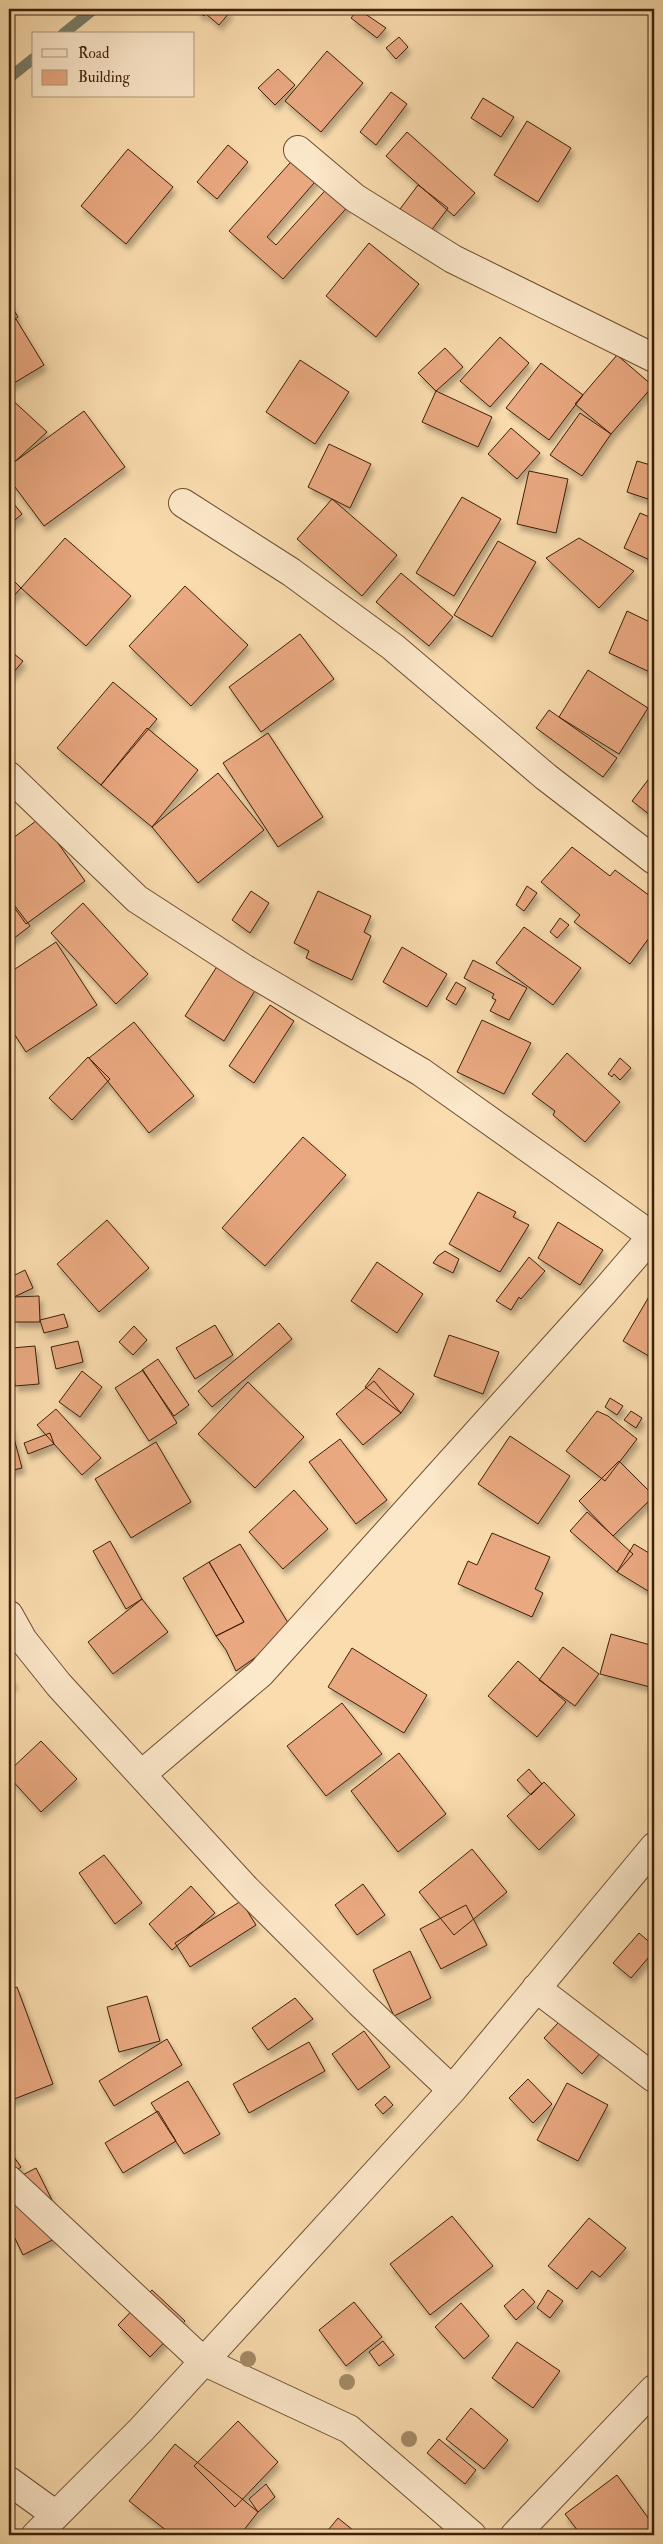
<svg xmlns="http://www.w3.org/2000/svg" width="663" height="2544" font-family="'IM FELL Double Pica',serif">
	<defs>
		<filter id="shadow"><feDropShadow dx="3" dy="5.5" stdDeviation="2.5" flood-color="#0004"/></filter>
	</defs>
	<rect width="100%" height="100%" fill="#fadcae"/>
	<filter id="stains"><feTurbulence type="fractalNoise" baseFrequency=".004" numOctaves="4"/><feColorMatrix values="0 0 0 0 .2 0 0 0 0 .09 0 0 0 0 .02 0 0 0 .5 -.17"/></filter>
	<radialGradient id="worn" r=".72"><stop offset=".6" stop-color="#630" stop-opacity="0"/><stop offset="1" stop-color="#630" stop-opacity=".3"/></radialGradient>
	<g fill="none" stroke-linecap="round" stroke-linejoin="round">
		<path stroke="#787d69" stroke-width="11" d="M 63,34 L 94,9
			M 9,78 L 34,58"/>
	</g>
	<path fill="#e9a880" stroke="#3e1f0a" filter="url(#shadow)" d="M 195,9 L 209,9 L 204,16 Z
		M 210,9 L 225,9 L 230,12 L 219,25 L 206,14 Z
		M 358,9 L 386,28 L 377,38 L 351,18 Z
		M 399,37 L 408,47 L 396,59 L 386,48 Z
		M 327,51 L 363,83 L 321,132 L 285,101 Z
		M 278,69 L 295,85 L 275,105 L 258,88 Z
		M 391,92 L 407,104 L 376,145 L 360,132 Z
		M 483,98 L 514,117 L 501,137 L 471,118 Z
		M 527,121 L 571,148 L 538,202 L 494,175 Z
		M 407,132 L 475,193 L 454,216 L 386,156 Z
		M 228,145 L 248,162 L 217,199 L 197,182 Z
		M 128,149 L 173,187 L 126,244 L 81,206 Z
		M 298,154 L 321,175 L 267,237 L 276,245 L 331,184 L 352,202 L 283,279 L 229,231 Z
		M 418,185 L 448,208 L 430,232 L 400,209 Z
		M 369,243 L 419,284 L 376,337 L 326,296 Z
		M 9,302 L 18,317 L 9,323 Z
		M 16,319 L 44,365 L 9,386 L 9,323 Z
		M 500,337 L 529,363 L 490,407 L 460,381 Z
		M 445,348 L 463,367 L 436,391 L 418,373 Z
		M 617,355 L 653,386 L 611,434 L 575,404 Z
		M 300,360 L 349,392 L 315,444 L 266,412 Z
		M 541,363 L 583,395 L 549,440 L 506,408 Z
		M 436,391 L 492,417 L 478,447 L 422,422 Z
		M 9,397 L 47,432 L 9,467 Z
		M 84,411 L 125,467 L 44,526 L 9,479 L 9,466 Z
		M 580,413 L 611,434 L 582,476 L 550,455 Z
		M 511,428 L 540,453 L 517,479 L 488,454 Z
		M 329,444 L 371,464 L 350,508 L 308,487 Z
		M 637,461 L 654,466 L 654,501 L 627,492 Z
		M 529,471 L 568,479 L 556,533 L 517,524 Z
		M 462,497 L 501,519 L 454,596 L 416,573 Z
		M 9,498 L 22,514 L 9,525 Z
		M 332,499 L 397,555 L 362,596 L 297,539 Z
		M 640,513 L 654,519 L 654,562 L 624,548 Z
		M 65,538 L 131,596 L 86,646 L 21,588 Z
		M 579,538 L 634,571 L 599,608 L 546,558 Z
		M 498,541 L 536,562 L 492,637 L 454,615 Z
		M 401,573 L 453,617 L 429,646 L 376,602 Z
		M 9,576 L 21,588 L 9,601 Z
		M 185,586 L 248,645 L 191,706 L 129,646 Z
		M 627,611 L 654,624 L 654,674 L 609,653 Z
		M 300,634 L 334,679 L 261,732 L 229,687 Z
		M 9,650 L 23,661 L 9,678 Z
		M 588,670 L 648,708 L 619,754 L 559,717 Z
		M 113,682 L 157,719 L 101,785 L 57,748 Z
		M 549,710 L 617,758 L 603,777 L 536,728 Z
		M 147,728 L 198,770 L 152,827 L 101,785 Z
		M 268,733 L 323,817 L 278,847 L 223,763 Z
		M 654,772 L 654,818 L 632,801 Z
		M 218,773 L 264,830 L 198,883 L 152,827 Z
		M 40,818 L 85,881 L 26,924 L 9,900 L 9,841 Z
		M 572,847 L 610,876 L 615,870 L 654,899 L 654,931 L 630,964 L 574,922 L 580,915 L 541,882 Z
		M 527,886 L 537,893 L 524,911 L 516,905 Z
		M 251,891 L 269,903 L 250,933 L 232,920 Z
		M 318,891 L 371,916 L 364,932 L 371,936 L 352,980 L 306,958 L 309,951 L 294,943 Z
		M 9,898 L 30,926 L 9,942 Z
		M 83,903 L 148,974 L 116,1004 L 51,933 Z
		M 560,918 L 569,925 L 557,938 L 550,932 Z
		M 524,927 L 581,968 L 553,1005 L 496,963 Z
		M 56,942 L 97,1005 L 26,1052 L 9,1026 L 9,973 Z
		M 402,947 L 447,974 L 427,1007 L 383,982 Z
		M 473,960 L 527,988 L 509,1020 L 490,1011 L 496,1000 L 492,998 L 494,994 L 464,978 Z
		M 218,965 L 256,989 L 224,1041 L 185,1016 Z
		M 456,982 L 466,988 L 456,1005 L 446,999 Z
		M 270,1005 L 294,1021 L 254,1083 L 229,1066 Z
		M 482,1020 L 531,1043 L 504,1094 L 457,1072 Z
		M 134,1022 L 194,1096 L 149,1133 L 89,1058 Z
		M 567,1053 L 620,1102 L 585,1142 L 553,1115 L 555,1111 L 532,1094 Z
		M 88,1057 L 110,1079 L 72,1120 L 49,1098 Z
		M 620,1058 L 631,1068 L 620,1080 L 614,1074 L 612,1077 L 608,1074 Z
		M 303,1137 L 346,1175 L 265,1266 L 222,1228 Z
		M 478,1192 L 516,1212 L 513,1217 L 529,1225 L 500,1272 L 449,1244 Z
		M 107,1220 L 149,1268 L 99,1312 L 57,1264 Z
		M 558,1222 L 603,1250 L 580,1285 L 538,1258 Z
		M 445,1251 L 459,1259 L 453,1273 L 433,1263 L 438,1256 Z
		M 529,1257 L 545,1271 L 521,1299 L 519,1297 L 511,1310 L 496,1301 Z
		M 377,1262 L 423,1294 L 397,1333 L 351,1301 Z
		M 25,1270 L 33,1288 L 14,1297 L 9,1285 L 9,1278 Z
		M 654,1288 L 654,1359 L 623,1341 Z
		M 39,1296 L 40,1322 L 14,1322 L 14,1297 Z
		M 64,1314 L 68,1327 L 44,1333 L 40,1320 Z
		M 279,1323 L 292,1339 L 212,1407 L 198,1391 Z
		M 215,1325 L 233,1355 L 195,1379 L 176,1348 Z
		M 134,1326 L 147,1340 L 133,1355 L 119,1342 Z
		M 449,1335 L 499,1352 L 483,1394 L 434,1376 Z
		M 78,1341 L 83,1362 L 56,1369 L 51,1347 Z
		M 35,1346 L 39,1384 L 15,1386 L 12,1348 Z
		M 158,1359 L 189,1405 L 174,1416 L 142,1370 Z
		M 379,1368 L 414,1394 L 401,1413 L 365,1387 Z
		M 143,1370 L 177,1423 L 149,1441 L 115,1388 Z
		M 82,1371 L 102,1387 L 80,1417 L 59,1402 Z
		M 374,1381 L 401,1413 L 363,1445 L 336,1414 Z
		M 248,1382 L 304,1437 L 255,1488 L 198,1434 Z
		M 610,1398 L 623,1406 L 617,1415 L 605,1407 Z
		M 56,1409 L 101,1458 L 82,1475 L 37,1425 Z
		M 597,1411 L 608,1416 L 637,1439 L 605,1481 L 566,1451 Z
		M 631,1411 L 642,1418 L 636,1428 L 624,1420 Z
		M 9,1420 L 22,1468 L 9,1471 Z
		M 50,1433 L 54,1444 L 28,1454 L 24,1443 Z
		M 510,1436 L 570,1476 L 538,1524 L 478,1484 Z
		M 340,1439 L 387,1500 L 356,1524 L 309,1462 Z
		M 156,1442 L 191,1502 L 131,1538 L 95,1479 Z
		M 619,1461 L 654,1496 L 613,1536 L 579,1501 Z
		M 294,1490 L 328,1529 L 283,1569 L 249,1532 Z
		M 587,1512 L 633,1554 L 617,1572 L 570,1531 Z
		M 492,1533 L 550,1557 L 535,1589 L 543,1593 L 532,1617 L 458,1584 L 468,1561 L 477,1565 Z
		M 110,1541 L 142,1599 L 126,1609 L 93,1551 Z
		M 240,1544 L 293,1631 L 236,1671 L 226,1650 L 216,1636 L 244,1622 L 209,1562 Z
		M 634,1544 L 654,1556 L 653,1594 L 617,1572 Z
		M 209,1562 L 244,1622 L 216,1636 L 183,1578 Z
		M 142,1599 L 168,1632 L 113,1674 L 88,1642 Z
		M 611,1634 L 654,1646 L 654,1688 L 600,1674 Z
		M 563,1647 L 599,1674 L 575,1706 L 539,1680 Z
		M 352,1648 L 427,1695 L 404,1733 L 328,1687 Z
		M 518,1661 L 566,1702 L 537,1737 L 488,1696 Z
		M 9,1676 L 14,1683 L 9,1687 Z
		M 342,1703 L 382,1754 L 326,1796 L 287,1746 Z
		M 41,1741 L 77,1779 L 41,1812 L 9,1777 L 9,1771 Z
		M 399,1753 L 446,1814 L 398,1852 L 351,1791 Z
		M 529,1769 L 542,1784 L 531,1795 L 517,1780 Z
		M 544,1782 L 575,1815 L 539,1850 L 507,1816 Z
		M 472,1849 L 507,1892 L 454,1935 L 419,1892 Z
		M 104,1855 L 142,1903 L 115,1924 L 79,1873 Z
		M 363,1884 L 385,1915 L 357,1935 L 335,1905 Z
		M 191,1886 L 215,1913 L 172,1950 L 149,1924 Z
		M 241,1901 L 256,1925 L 190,1967 L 175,1943 Z
		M 466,1905 L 487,1945 L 441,1969 L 420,1929 Z
		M 639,1933 L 654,1946 L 654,1951 L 631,1978 L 613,1963 Z
		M 410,1951 L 431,1998 L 394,2016 L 373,1970 Z
		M 17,1987 L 53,2084 L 9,2101 L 9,1990 Z
		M 147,1996 L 160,2041 L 119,2052 L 107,2007 Z
		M 295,1998 L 313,2019 L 268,2050 L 252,2028 Z
		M 571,2009 L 609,2043 L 582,2074 L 544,2038 Z
		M 364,2031 L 390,2067 L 358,2090 L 332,2054 Z
		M 167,2039 L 182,2065 L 114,2106 L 99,2081 Z
		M 309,2042 L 325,2071 L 249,2113 L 233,2084 Z
		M 528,2079 L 552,2104 L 533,2123 L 509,2098 Z
		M 188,2081 L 220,2134 L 184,2154 L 151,2103 Z
		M 567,2083 L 608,2105 L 578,2161 L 537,2140 Z
		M 385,2096 L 393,2105 L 383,2114 L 375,2105 Z
		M 158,2111 L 176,2141 L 123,2173 L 105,2143 Z
		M 9,2150 L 21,2167 L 9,2175 Z
		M 36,2168 L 68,2232 L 23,2255 L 9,2226 L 9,2182 Z
		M 452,2216 L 493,2266 L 430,2315 L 390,2264 Z
		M 589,2218 L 626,2248 L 600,2277 L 592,2271 L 577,2289 L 548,2266 Z
		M 523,2289 L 535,2302 L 516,2320 L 504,2306 Z
		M 152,2290 L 185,2321 L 150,2357 L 118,2325 Z
		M 548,2290 L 563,2301 L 550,2318 L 537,2308 Z
		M 354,2302 L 382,2337 L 346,2366 L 319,2330 Z
		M 461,2303 L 489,2336 L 464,2359 L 435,2327 Z
		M 383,2341 L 394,2355 L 379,2366 L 369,2352 Z
		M 517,2342 L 560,2371 L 533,2408 L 492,2378 Z
		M 471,2408 L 508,2440 L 484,2469 L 446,2439 Z
		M 238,2421 L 278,2462 L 235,2507 L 194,2466 Z
		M 439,2439 L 476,2470 L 465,2484 L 427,2453 Z
		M 175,2444 L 258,2512 L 240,2535 L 172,2535 L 129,2501 Z
		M 617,2475 L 654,2526 L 654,2535 L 581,2535 L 565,2514 Z
		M 266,2484 L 275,2497 L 258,2512 L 249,2499 Z
		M 338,2518 L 359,2535 L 324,2535 Z"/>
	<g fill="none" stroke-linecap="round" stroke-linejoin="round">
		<defs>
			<path id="minor" d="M 298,150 L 355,198 L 453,259 L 654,358
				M 183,503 L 291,572 L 393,647 L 546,777 L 654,860
				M 9,776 L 137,899 L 245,969 L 421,1072 L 652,1236
				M 9,1615 L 23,1640 L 59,1685 L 246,1889 L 360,2003 L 452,2090
				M 142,1774 L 261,1673 L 604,1292 L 654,1234
				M 536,1988 L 654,2078
				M 9,2180 L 203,2361 L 349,2429 L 472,2535
				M 9,2481 L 56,2515
				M 36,2535 L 141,2430 L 452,2090 L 654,1847
				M 515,2535 L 654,2389"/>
		</defs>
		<use href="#minor" stroke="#6d4e33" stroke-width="30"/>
		<use href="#minor" stroke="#fce8ca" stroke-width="28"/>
	</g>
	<g fill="#a38b66">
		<circle cx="248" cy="2359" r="8"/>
		<circle cx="347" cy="2382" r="8"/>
		<circle cx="409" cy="2439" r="8"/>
	</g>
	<rect width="663" height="2544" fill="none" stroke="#fadcae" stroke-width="30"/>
	<rect x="10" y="10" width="643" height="2524" fill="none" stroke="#3e1f0a" stroke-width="2.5"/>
	<rect x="15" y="15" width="633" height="2514" fill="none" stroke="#3e1f0a"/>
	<rect x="32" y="32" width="162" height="65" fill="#fce8ca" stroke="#b0987d"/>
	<rect x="42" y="49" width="25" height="8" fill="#fce8ca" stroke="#b0987d"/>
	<text x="78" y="58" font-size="15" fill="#3e1f0a">Road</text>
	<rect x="42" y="70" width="25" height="15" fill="#e9a880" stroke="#b0987d"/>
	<text x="78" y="82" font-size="15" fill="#3e1f0a">Building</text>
	<rect width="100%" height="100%" filter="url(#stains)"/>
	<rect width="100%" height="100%" fill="url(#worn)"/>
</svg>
